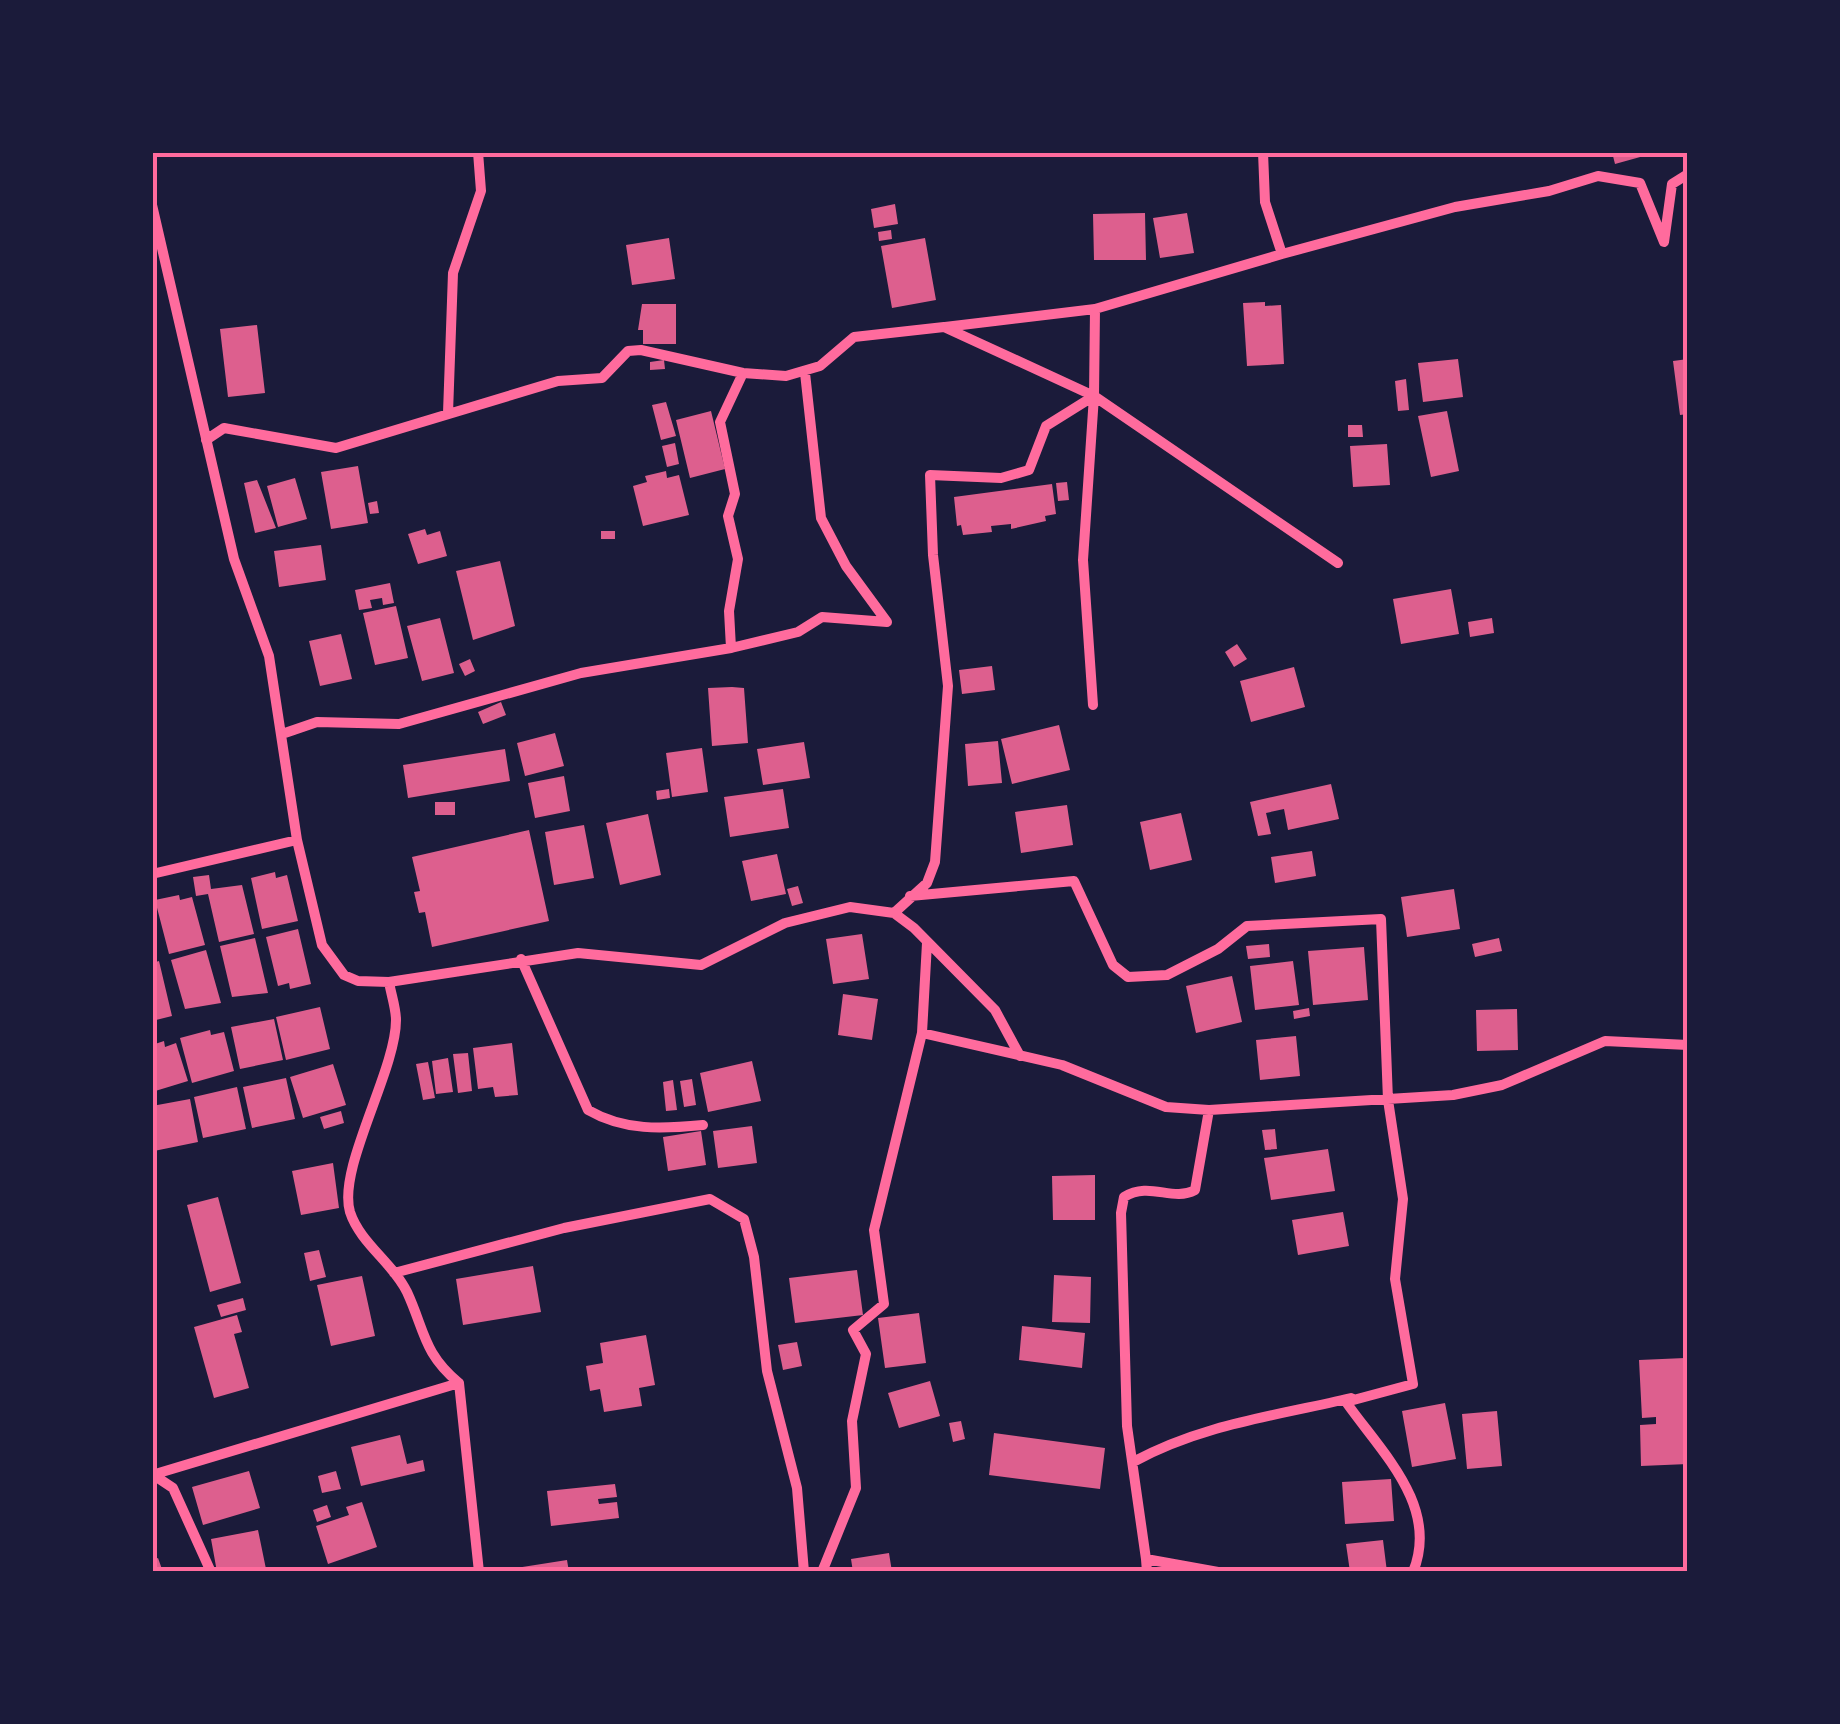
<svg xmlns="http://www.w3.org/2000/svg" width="1840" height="1724" font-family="'Source Sans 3',sans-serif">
	<rect width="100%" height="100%" fill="#1b1b3a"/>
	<path fill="#dd5f8e" d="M 1612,152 L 1651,152 L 1651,154 L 1615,164 Z
		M 895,204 L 898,224 L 874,228 L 871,209 Z
		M 1145,213 L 1146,260 L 1094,260 L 1093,214 Z
		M 1187,213 L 1194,253 L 1160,258 L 1153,218 Z
		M 891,230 L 892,239 L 879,241 L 878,232 Z
		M 669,238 L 675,279 L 632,285 L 626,245 Z
		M 925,238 L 936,300 L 892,308 L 881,246 Z
		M 1265,302 L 1265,306 L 1281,305 L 1284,364 L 1247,366 L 1243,303 Z
		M 642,304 L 676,304 L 676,344 L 643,344 L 643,330 L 638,330 Z
		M 257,325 L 265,393 L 228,397 L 220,329 Z
		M 1458,359 L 1463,397 L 1423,402 L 1418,363 Z
		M 1688,359 L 1688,414 L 1680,415 L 1673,361 Z
		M 664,360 L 665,369 L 650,370 L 650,362 Z
		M 1406,379 L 1409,410 L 1398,411 L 1395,381 Z
		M 666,402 L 676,436 L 661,440 L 652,405 Z
		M 711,411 L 725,469 L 690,478 L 676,420 Z
		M 1447,411 L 1459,471 L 1431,477 L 1418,416 Z
		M 1348,425 L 1362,425 L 1363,437 L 1348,437 Z
		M 675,443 L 679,464 L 667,467 L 662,446 Z
		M 1387,444 L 1390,485 L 1353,487 L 1350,446 Z
		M 358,466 L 368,523 L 331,529 L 321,472 Z
		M 666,471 L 667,478 L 679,475 L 689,515 L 643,526 L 633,486 L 647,482 L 645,476 Z
		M 295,478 L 307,519 L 278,527 L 267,486 Z
		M 257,480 L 276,528 L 255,533 L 244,483 Z
		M 1067,482 L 1069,500 L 1058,501 L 1056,483 Z
		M 1052,484 L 1056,514 L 1045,516 L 1046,521 L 1011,529 L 1011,524 L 991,526 L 992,532 L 963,535 L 961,525 L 957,526 L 954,497 Z
		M 377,501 L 379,513 L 370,514 L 368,503 Z
		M 425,529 L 427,535 L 440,531 L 447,556 L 418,564 L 408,534 Z
		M 601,531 L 615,531 L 615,539 L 601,539 Z
		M 321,545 L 326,580 L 279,587 L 274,551 Z
		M 500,561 L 515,626 L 473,640 L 456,571 Z
		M 390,583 L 394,603 L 383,605 L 382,598 L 370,600 L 372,608 L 359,610 L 355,590 Z
		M 1451,589 L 1459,634 L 1401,644 L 1393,599 Z
		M 396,606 L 408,658 L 375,665 L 363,613 Z
		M 440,618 L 454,673 L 422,681 L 407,626 Z
		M 1492,618 L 1494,633 L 1470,637 L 1468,622 Z
		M 341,634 L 352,679 L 320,686 L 309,641 Z
		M 1237,644 L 1247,659 L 1234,667 L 1225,652 Z
		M 470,659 L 475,671 L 465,676 L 459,664 Z
		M 992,666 L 995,690 L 962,694 L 959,670 Z
		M 1294,667 L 1305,707 L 1251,722 L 1240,681 Z
		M 732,687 L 744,688 L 748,743 L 712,746 L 708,688 Z
		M 501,702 L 506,715 L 483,724 L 478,712 Z
		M 1059,725 L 1070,770 L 1012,784 L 1001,739 Z
		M 555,733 L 564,766 L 525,776 L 517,743 Z
		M 998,741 L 1002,783 L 968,786 L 965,744 Z
		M 804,742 L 810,778 L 763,785 L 757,749 Z
		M 702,748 L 708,792 L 672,797 L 666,753 Z
		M 505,749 L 510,781 L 408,798 L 403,765 Z
		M 564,776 L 570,811 L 535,818 L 528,783 Z
		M 1331,784 L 1339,819 L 1288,830 L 1284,809 L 1266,813 L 1271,834 L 1258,836 L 1250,802 Z
		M 669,789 L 670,798 L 657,800 L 656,791 Z
		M 783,789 L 789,828 L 730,837 L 724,797 Z
		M 435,802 L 455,802 L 455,815 L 435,815 Z
		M 1067,805 L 1073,845 L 1021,853 L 1015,812 Z
		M 1181,813 L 1192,860 L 1150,870 L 1140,822 Z
		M 648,814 L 661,875 L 620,885 L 606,823 Z
		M 584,825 L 594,878 L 554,885 L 545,832 Z
		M 529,830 L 549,921 L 432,947 L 425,912 L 419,913 L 414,892 L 420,891 L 412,857 Z
		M 1312,851 L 1316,876 L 1275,883 L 1271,857 Z
		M 777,854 L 786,894 L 751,901 L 742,861 Z
		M 275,872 L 276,878 L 287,875 L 298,921 L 262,929 L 251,878 Z
		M 209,875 L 211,889 L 242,885 L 254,934 L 219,942 L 208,894 L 196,896 L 193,877 Z
		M 798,886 L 803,903 L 792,906 L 787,889 Z
		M 1454,889 L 1460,929 L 1407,937 L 1401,897 Z
		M 179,895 L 180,900 L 192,897 L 205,945 L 169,954 L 155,900 Z
		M 298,929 L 311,984 L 290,989 L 289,983 L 278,986 L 266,937 Z
		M 862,934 L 869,979 L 833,984 L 826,939 Z
		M 255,938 L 268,993 L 232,997 L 220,946 Z
		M 1499,938 L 1502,951 L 1475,957 L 1472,944 Z
		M 1269,944 L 1270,957 L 1248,959 L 1246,946 Z
		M 1364,947 L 1368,1000 L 1313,1005 L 1308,951 Z
		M 206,950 L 221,1003 L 185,1009 L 171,960 Z
		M 159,961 L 172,1016 L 152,1021 L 152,963 Z
		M 1293,961 L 1299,1005 L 1255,1010 L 1250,966 Z
		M 1232,976 L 1242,1022 L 1196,1033 L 1186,986 Z
		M 843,994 L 878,999 L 872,1040 L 838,1035 Z
		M 320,1007 L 330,1049 L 286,1060 L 276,1017 Z
		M 1309,1008 L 1310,1016 L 1294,1019 L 1293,1011 Z
		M 1517,1009 L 1518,1050 L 1477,1051 L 1476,1010 Z
		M 274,1019 L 283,1060 L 240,1069 L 231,1027 Z
		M 210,1030 L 211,1035 L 224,1032 L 234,1071 L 192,1083 L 180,1038 Z
		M 1296,1036 L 1300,1076 L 1260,1080 L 1256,1040 Z
		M 164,1041 L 165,1047 L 176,1043 L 188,1081 L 152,1092 L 152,1045 Z
		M 512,1043 L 518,1095 L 495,1097 L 493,1087 L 478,1089 L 473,1048 Z
		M 468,1053 L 472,1091 L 458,1093 L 453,1054 Z
		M 448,1058 L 453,1092 L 436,1094 L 432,1061 Z
		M 752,1061 L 761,1101 L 708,1112 L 700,1073 Z
		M 428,1062 L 435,1098 L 423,1100 L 416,1064 Z
		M 333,1064 L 346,1105 L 303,1118 L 290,1077 Z
		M 286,1078 L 295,1119 L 252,1128 L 243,1087 Z
		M 692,1079 L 696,1105 L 684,1107 L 680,1081 Z
		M 673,1080 L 677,1110 L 666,1111 L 663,1082 Z
		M 237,1087 L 246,1129 L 203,1138 L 194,1097 Z
		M 190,1099 L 198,1142 L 154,1151 L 152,1106 Z
		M 341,1111 L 344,1123 L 324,1129 L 320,1117 Z
		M 752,1126 L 757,1163 L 718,1168 L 713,1131 Z
		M 1275,1129 L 1277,1149 L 1265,1150 L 1262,1130 Z
		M 701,1131 L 706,1165 L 668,1171 L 663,1137 Z
		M 1328,1149 L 1335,1191 L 1271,1200 L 1264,1158 Z
		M 333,1163 L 339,1208 L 301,1215 L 292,1171 Z
		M 1095,1175 L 1095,1220 L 1053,1220 L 1052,1176 Z
		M 218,1197 L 241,1283 L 210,1292 L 187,1205 Z
		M 1343,1212 L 1349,1246 L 1298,1255 L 1292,1220 Z
		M 319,1250 L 326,1277 L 310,1281 L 304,1253 Z
		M 533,1266 L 541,1312 L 463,1325 L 456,1279 Z
		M 857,1270 L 863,1315 L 795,1323 L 789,1278 Z
		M 1054,1275 L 1091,1277 L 1090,1323 L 1052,1322 Z
		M 362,1276 L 375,1336 L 331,1346 L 317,1285 Z
		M 243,1298 L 246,1310 L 221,1317 L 217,1305 Z
		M 919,1313 L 926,1363 L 885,1368 L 878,1318 Z
		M 237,1315 L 242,1332 L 234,1334 L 249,1388 L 214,1398 L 194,1327 Z
		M 1022,1326 L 1085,1333 L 1082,1368 L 1019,1360 Z
		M 646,1335 L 655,1385 L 639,1388 L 642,1406 L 604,1412 L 600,1389 L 590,1391 L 586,1366 L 603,1363 L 600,1343 Z
		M 797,1342 L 802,1366 L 783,1370 L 778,1345 Z
		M 1685,1358 L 1688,1464 L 1641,1466 L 1640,1425 L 1656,1424 L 1656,1417 L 1642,1418 L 1639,1360 Z
		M 930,1381 L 940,1416 L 899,1428 L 888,1393 Z
		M 1445,1403 L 1456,1459 L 1412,1467 L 1402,1411 Z
		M 1497,1411 L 1502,1466 L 1467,1469 L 1462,1414 Z
		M 961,1421 L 965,1439 L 953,1442 L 949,1423 Z
		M 994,1433 L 1105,1448 L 1100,1489 L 989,1475 Z
		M 400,1435 L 407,1464 L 423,1460 L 425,1471 L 361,1486 L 351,1447 Z
		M 249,1471 L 260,1508 L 203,1525 L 192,1487 Z
		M 336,1471 L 341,1489 L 322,1493 L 318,1476 Z
		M 1391,1479 L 1394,1521 L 1345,1524 L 1342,1482 Z
		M 615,1484 L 617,1497 L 598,1499 L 599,1504 L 617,1502 L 619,1518 L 551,1526 L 547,1491 Z
		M 362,1502 L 377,1547 L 328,1564 L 316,1526 L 349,1515 L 346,1507 Z
		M 327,1505 L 331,1517 L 317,1522 L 313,1510 Z
		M 258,1530 L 266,1569 L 217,1572 L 211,1539 Z
		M 1383,1540 L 1387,1572 L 1350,1572 L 1346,1544 Z
		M 889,1553 L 892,1572 L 853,1572 L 851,1559 Z
		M 158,1558 L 163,1572 L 152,1572 L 152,1560 Z
		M 567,1560 L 569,1572 L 517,1572 L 516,1568 Z"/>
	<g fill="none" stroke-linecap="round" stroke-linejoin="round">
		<path stroke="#ff6b9d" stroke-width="10" d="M 152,205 L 234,559 L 269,656 L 297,840 L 322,945 L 344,975 L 358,981 L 389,982 L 578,953 L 701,965 L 785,923 L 850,907 L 894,913 L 914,928 L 995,1010 L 1020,1056
			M 1282,254 L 1455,207 L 1549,191 L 1598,176 L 1640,183 L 1664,242 L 1672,184 L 1688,174
			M 945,327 L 1095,309 L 1282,254 L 1265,202 L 1263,152
			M 448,413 L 453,273 L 481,191 L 478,152
			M 206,440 L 224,428 L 336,448 L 558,381 L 602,378 L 628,351 L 641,350 L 743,373 L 786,376 L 820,366 L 854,337 L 944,327 L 1094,396 L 1338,563
			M 731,648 L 798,632 L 822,617 L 887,622 L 846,566 L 821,518 L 805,373
			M 1093,705 L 1083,560 L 1094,396 L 1095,309
			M 282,734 L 317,722 L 399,724 L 581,673 L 731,648 L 729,611 L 738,559 L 728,516 L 735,494 L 720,422 L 743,373
			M 152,874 L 297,840
			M 910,896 L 1074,881 L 1113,965 L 1128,977 L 1167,975 L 1218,949 L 1247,926 L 1381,919 L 1388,1100 L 1403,1199 L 1395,1279 L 1413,1384 L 1346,1402 C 1381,1452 1440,1506 1413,1572
			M 894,913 L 927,883 L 935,862 L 948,686 L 933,555 L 930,475 L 1001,478 L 1029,470 L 1046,426 L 1094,396
			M 521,959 L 588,1110 C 624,1131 662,1129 703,1125
			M 389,982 C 391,994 396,1008 396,1020 C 396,1071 337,1168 350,1212 C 360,1243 393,1263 407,1292 C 425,1331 423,1353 459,1383 L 479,1572
			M 922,1033 L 1062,1065 L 1166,1107 L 1209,1110 L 1453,1095 L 1502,1085 L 1605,1041 L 1688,1045
			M 394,1273 L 564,1228 L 710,1199 L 744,1219 L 754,1257 L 767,1371 L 797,1488 L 804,1572
			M 1133,1462 C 1203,1424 1275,1416 1351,1398
			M 152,1475 L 459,1383
			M 155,1476 L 173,1488 L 211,1572
			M 1146,1559 L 1127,1426 L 1121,1213 L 1124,1197 C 1150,1181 1172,1202 1195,1190 L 1209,1110
			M 822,1572 L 856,1488 L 852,1421 L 866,1354 L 853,1330 L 884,1304 L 874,1230 L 922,1033 L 927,943
			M 1147,1572 L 1146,1559 L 1218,1572
			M 1224,1572 L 1253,1572"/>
	</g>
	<rect width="1840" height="1724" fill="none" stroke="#1b1b3a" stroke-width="310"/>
	<rect x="155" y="155" width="1530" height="1414" fill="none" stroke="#ff6b9d" stroke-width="4"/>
</svg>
